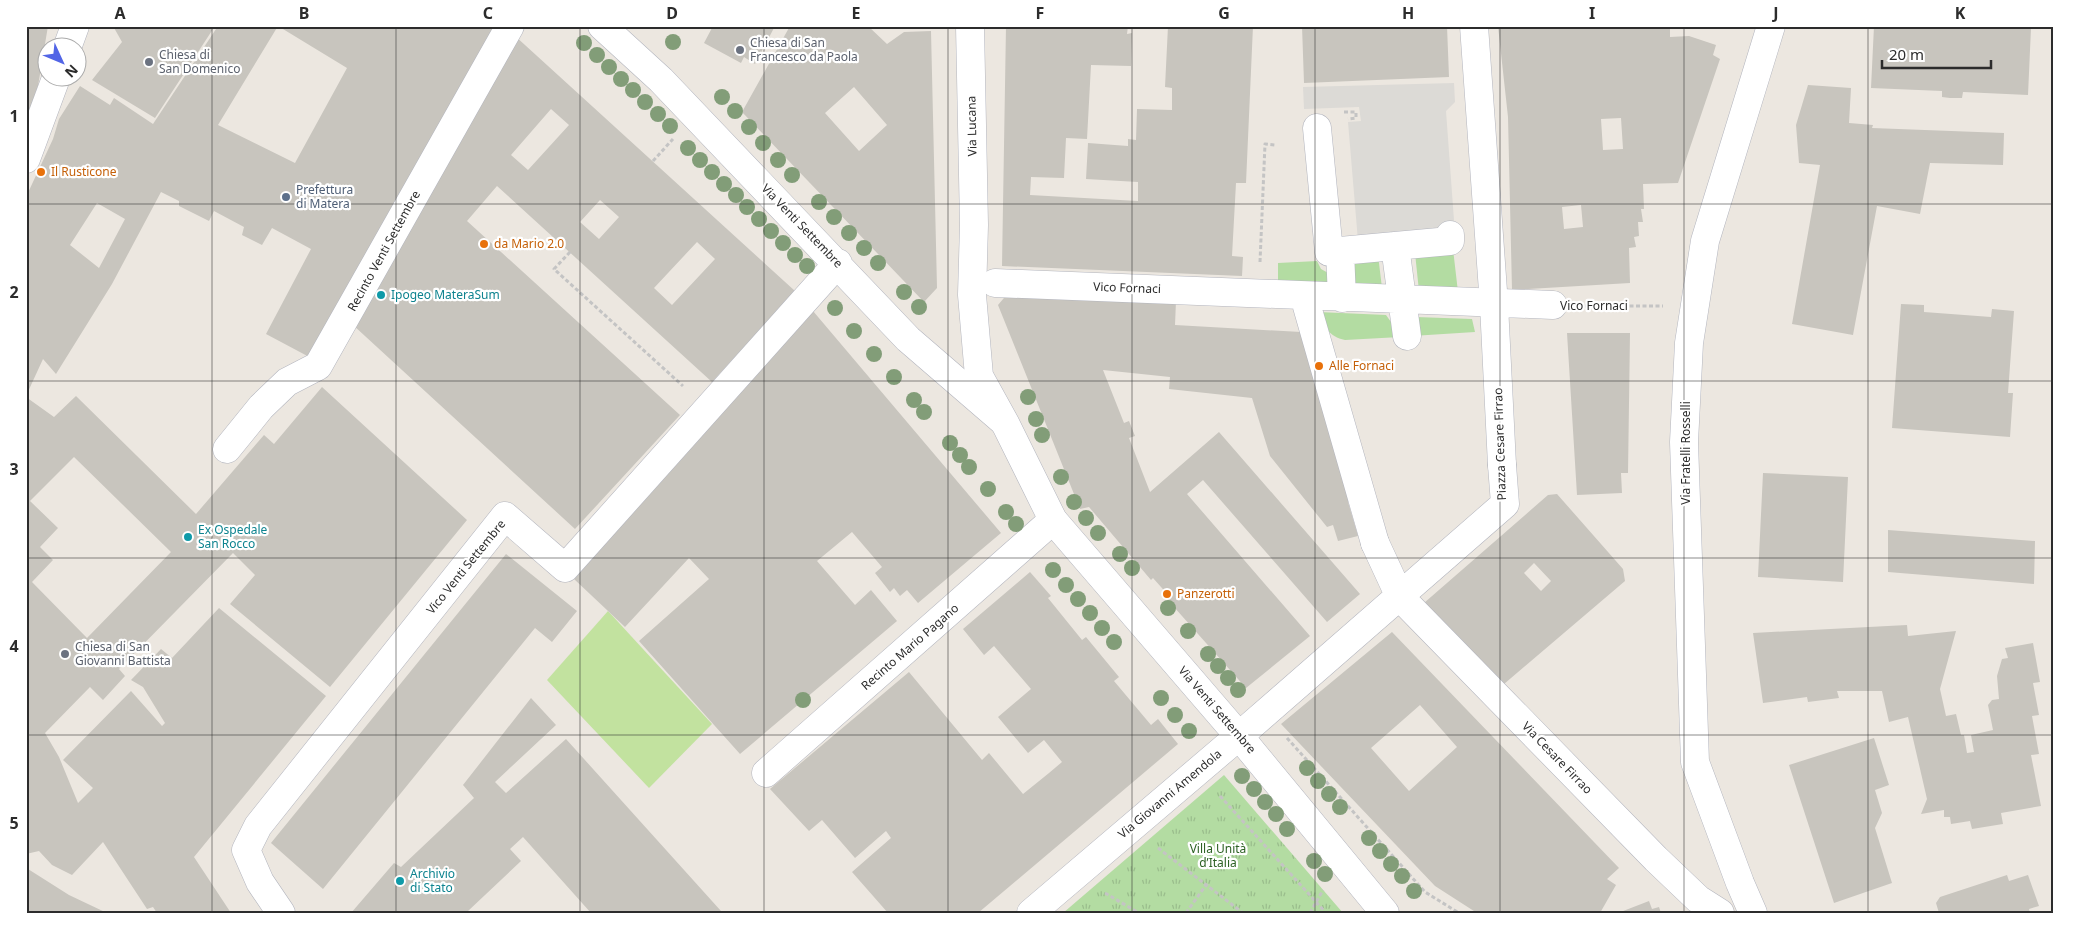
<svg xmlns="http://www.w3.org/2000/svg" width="2079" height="939" font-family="'Noto Sans',sans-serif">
	<defs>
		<pattern id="park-tufts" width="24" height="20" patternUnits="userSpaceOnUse" patternTransform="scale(1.25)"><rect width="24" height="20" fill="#b3dca2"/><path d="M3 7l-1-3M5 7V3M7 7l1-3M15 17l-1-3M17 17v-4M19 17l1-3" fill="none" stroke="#9abd8c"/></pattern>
	</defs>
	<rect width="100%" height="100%" fill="#ece7e0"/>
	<path fill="#b3dca2" d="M 1453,249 L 1458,292 L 1419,291 L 1415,253 Z
		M 1378,255 L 1382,288 L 1348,287 L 1345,257 Z
		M 1317,261 L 1321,269 L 1330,274 L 1331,284 L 1278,282 L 1278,263 Z
		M 1318,312 L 1386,315 L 1391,322 L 1397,324 L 1400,337 L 1345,340 C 1329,337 1324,326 1318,312 Z
		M 1416,317 L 1472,319 L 1475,332 L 1412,336 Z"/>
	<path fill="url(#park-tufts)" d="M 1224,775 L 1343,913 L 1063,913 Z"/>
	<path fill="#c2e29f" d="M 608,611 L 712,724 L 649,788 L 547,680 Z"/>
	<path fill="#dcdad6" d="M 1454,83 L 1455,102 L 1446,111 L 1455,234 L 1358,241 L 1348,122 L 1361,121 L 1359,107 L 1304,109 L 1303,87 Z"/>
	<path fill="#c8c5be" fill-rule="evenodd" d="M 26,26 L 48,26 L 38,86 L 26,119 Z
		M 113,26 L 215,26 L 155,118 L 92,80 L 122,42 Z
		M 218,26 L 495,26 L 313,359 L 266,334 L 311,249 L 272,228 L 262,245 L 242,235 L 244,227 L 214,211 L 209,221 L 179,206 L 179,201 L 161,192 L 112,284 L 56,374 L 43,359 L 26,396 L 26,197 L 53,139 L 59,119 L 80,86 L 110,105 L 114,98 L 153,124 ZM 278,26 L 347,68 L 295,163 L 218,125 ZM 97,203 L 125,219 L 99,268 L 70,245 Z
		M 713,26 L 775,26 L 755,64 L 744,57 L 741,63 L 704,43 Z
		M 790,26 L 868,26 L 887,44 L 904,32 L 931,31 L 937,288 L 924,302 L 742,112 ZM 854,87 L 887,125 L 859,151 L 825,113 Z
		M 1006,26 L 1128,26 L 1127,34 L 1132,33 L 1131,66 L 1091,65 L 1087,139 L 1066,138 L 1064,178 L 1031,177 L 1030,195 L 1138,201 L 1138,182 L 1086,179 L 1088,143 L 1128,146 L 1128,139 L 1136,140 L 1137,109 L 1172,110 L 1172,88 L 1165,87 L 1168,26 L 1253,26 L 1246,183 L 1236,183 L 1232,256 L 1243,257 L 1242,276 L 1002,266 Z
		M 1302,26 L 1447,26 L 1449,77 L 1304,83 Z
		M 1498,26 L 1670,26 L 1670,37 L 1689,36 L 1716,45 L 1713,55 L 1720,59 L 1678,183 L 1643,184 L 1644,209 L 1641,209 L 1643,222 L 1638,222 L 1639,236 L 1634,237 L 1636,247 L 1629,248 L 1630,283 L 1512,290 L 1508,117 ZM 1621,118 L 1623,149 L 1603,150 L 1601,119 ZM 1581,205 L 1583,227 L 1564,229 L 1562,207 Z
		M 1874,26 L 2031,28 L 2028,95 L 1963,92 L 1962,98 L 1950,98 L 1942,97 L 1942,91 L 1871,88 Z
		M 514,35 L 795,291 L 712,382 L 497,186 L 467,221 L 680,415 L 575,529 L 353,325 ZM 551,109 L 569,125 L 528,170 L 511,155 ZM 600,200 L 619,217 L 599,239 L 580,222 ZM 697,242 L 715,259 L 672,305 L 654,288 Z
		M 1808,85 L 1851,88 L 1849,123 L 1873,125 L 1872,128 L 2004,133 L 2003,165 L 1930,163 L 1920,214 L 1877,206 L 1853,335 L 1792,324 L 1820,165 L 1799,163 L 1796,125 Z
		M 1009,292 L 1176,301 L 1175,325 L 1301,332 L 1350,501 L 1348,502 L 1358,536 L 1338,541 L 1333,525 L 1327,527 L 1270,456 L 1252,398 L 1169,389 L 1170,377 L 1103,370 L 1124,423 L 1129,421 L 1135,436 L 1129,438 L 1150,492 L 1219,432 L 1360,594 L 1327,622 L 1203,480 L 1187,494 L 1310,636 L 1246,688 L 1166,598 L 1169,596 L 1153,578 L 1151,580 L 1089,507 L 1080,509 L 998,305 Z
		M 1901,304 L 1924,305 L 1924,312 L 1991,317 L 1992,309 L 2014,311 L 2008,393 L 2013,393 L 2010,437 L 1892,428 Z
		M 813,311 L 1001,533 L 918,603 L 907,590 L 900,596 L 894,588 L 890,592 L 875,573 L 882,567 L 852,532 L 817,561 L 855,605 L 871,590 L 897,621 L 740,754 L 639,641 L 709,579 L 689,558 L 625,627 L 574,579 Z
		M 1567,333 L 1630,333 L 1628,473 L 1621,473 L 1622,493 L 1577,495 Z
		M 322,387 L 467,520 L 330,687 L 230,604 L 255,575 L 233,553 L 119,669 L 125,676 L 103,700 L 90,687 L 45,733 L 59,757 L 78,803 L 93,788 L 63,760 L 131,691 L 162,726 L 165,723 L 143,687 L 131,680 L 161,649 L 172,658 L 219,608 L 326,696 L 194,857 L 231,913 L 157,913 L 153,907 L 147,909 L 103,842 L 72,875 L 52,865 L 39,851 L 26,854 L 26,588 L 29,586 L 26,583 L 26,397 L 54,417 L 76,396 L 196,514 L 264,435 L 274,444 ZM 74,457 L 171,552 L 87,638 L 32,582 L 53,560 L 40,547 L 58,528 L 30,501 Z
		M 1763,473 L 1848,477 L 1843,582 L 1758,577 Z
		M 1557,494 L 1623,569 L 1625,581 L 1504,684 L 1424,603 L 1548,495 ZM 1534,563 L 1551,581 L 1541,591 L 1524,573 Z
		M 1888,530 L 2035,541 L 2034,584 L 1888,572 Z
		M 506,554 L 577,611 L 552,642 L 535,628 L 323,889 L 271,843 Z
		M 1030,572 L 1051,596 L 1048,598 L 1082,640 L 1086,637 L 1119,677 L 1114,681 L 1151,725 L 1158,719 L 1178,744 L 978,913 L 888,913 L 852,872 L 891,838 L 886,831 L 855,858 L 822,820 L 809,831 L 770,789 L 909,672 L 982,760 L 989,753 L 1023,794 L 1049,773 L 1062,762 L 1044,740 L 1028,753 L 998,717 L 1031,689 L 994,646 L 984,655 L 963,629 Z
		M 1907,625 L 1908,636 L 1956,631 L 1940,689 L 1946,716 L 1956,714 L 1961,735 L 1964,735 L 1967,753 L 1974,752 L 1971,735 L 1993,730 L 1988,705 L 1992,700 L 1999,699 L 1997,676 L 2002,659 L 2008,658 L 2005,648 L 2033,643 L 2040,682 L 2033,683 L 2039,715 L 2032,716 L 2039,754 L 2031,755 L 2041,806 L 2001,813 L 2003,824 L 1972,829 L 1970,821 L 1951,824 L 1950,817 L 1944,817 L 1944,810 L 1921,814 L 1927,799 L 1908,717 L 1889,722 L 1882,691 L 1837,691 L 1839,698 L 1808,702 L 1807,697 L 1763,703 L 1753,633 Z
		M 1392,632 L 1619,868 L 1607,879 L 1616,885 L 1600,913 L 1477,913 L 1435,886 L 1281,724 ZM 1420,705 L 1457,747 L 1409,791 L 1371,748 Z
		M 531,698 L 556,725 L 495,782 L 506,793 L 566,739 L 721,911 L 719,913 L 591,913 L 523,837 L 510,849 L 521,861 L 468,911 L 470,913 L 351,913 L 394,863 L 401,867 L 474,798 L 463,785 Z
		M 1874,738 L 1889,785 L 1875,790 L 1882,813 L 1875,828 L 1892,883 L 1834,903 L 1789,765 Z
		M 28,869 L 69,895 L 107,913 L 26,913 L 26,870 Z
		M 2007,875 L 2009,881 L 2028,875 L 2039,906 L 2029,909 L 2030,913 L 1939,913 L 1936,903 L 1940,897 Z
		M 1649,901 L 1652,909 L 1659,907 L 1661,913 L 1618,913 Z"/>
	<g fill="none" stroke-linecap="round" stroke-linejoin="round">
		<defs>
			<path id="pedestrian" d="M 67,48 L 75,26
				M 1317,128 L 1329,252 L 1450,241 L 1450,235
				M 26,159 L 56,78
				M 1395,246 L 1407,336
				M 1340,251 L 1342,298
				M 995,283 L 1553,305
				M 1304,296 L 1375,543
				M 1494,305 L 1502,465"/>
			<path id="minor" d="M 602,26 L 661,80 L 908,339 L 1003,421
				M 1474,26 L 1494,305
				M 227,449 L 261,407 L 287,382 L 318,366 L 510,26
				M 1375,543 L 1400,597 L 1656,859 L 1698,899 L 1720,913
				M 766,773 L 1053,520
				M 281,913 L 260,882 L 246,850 L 258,826 L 505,516 L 565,568 L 838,263
				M 1031,913 L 1239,736 L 1505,504 L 1502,465"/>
			<path id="tertiary" d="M 970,26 L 974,225 L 972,295 L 979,376 L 1005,423 L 1053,520 L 1239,736 L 1385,913
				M 1753,913 L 1740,883 L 1695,762 L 1684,442 L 1689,343 L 1705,241 L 1771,26"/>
		</defs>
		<use href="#pedestrian" stroke="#b3b5be" stroke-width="29"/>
		<use href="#minor" stroke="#b3b5be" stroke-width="29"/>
		<use href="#tertiary" stroke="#b3b5be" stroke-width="29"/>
		<path stroke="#c4c4c4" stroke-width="3" stroke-dasharray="4 2.5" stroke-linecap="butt" d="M 1344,112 L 1356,112 L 1356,118 L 1348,119
			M 653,161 L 673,139
			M 570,252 L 554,269 L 683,386
			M 1260,262 L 1265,144 L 1275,145
			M 1584,306 L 1663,306
			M 1287,738 L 1425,892 L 1459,913
			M 1220,796 L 1326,913
			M 1158,848 L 1243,913
			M 1105,893 L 1139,913
			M 1186,913 L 1206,885
			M 1310,913 L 1323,890"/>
		<use href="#pedestrian" stroke="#fff" stroke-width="28"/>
		<use href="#minor" stroke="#fff" stroke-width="28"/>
		<use href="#tertiary" stroke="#fff" stroke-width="28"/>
	</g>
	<g fill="#829d78">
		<circle cx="673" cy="42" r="8"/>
		<circle cx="584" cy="43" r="8"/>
		<circle cx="597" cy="55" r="8"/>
		<circle cx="609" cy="67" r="8"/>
		<circle cx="621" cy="79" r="8"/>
		<circle cx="633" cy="90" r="8"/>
		<circle cx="722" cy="97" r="8"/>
		<circle cx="645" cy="102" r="8"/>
		<circle cx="735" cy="111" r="8"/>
		<circle cx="658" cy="114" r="8"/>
		<circle cx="670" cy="126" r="8"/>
		<circle cx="749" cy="127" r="8"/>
		<circle cx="763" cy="143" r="8"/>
		<circle cx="688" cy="148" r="8"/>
		<circle cx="700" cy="160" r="8"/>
		<circle cx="778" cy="160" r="8"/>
		<circle cx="712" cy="172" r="8"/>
		<circle cx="792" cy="175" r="8"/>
		<circle cx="724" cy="184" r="8"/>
		<circle cx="736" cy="195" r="8"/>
		<circle cx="819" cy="202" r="8"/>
		<circle cx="747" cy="207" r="8"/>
		<circle cx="834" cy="217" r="8"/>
		<circle cx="759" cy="219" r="8"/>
		<circle cx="771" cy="231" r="8"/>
		<circle cx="849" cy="233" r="8"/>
		<circle cx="783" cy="243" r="8"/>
		<circle cx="864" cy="248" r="8"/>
		<circle cx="795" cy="255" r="8"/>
		<circle cx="878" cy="263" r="8"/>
		<circle cx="807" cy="266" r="8"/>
		<circle cx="904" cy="292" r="8"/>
		<circle cx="919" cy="307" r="8"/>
		<circle cx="835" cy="308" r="8"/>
		<circle cx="854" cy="331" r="8"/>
		<circle cx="874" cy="354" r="8"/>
		<circle cx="894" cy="377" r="8"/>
		<circle cx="1028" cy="397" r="8"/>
		<circle cx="914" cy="400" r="8"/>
		<circle cx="924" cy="412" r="8"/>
		<circle cx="1036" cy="419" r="8"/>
		<circle cx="1042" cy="435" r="8"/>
		<circle cx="950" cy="443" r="8"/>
		<circle cx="960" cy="455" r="8"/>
		<circle cx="969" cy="467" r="8"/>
		<circle cx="1061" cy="477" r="8"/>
		<circle cx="988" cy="489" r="8"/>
		<circle cx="1074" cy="502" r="8"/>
		<circle cx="1006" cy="512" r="8"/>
		<circle cx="1086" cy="518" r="8"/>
		<circle cx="1016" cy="524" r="8"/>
		<circle cx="1098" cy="533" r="8"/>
		<circle cx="1120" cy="554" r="8"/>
		<circle cx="1132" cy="568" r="8"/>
		<circle cx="1053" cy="570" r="8"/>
		<circle cx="1066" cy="585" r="8"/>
		<circle cx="1078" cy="599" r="8"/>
		<circle cx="1168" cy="608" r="8"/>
		<circle cx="1090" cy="613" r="8"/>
		<circle cx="1102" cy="628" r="8"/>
		<circle cx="1188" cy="631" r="8"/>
		<circle cx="1114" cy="642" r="8"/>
		<circle cx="1208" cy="654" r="8"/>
		<circle cx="1218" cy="666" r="8"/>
		<circle cx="1228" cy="678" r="8"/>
		<circle cx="1238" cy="690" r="8"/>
		<circle cx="1161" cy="698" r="8"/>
		<circle cx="803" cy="700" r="8"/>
		<circle cx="1175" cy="715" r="8"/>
		<circle cx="1189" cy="731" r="8"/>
		<circle cx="1307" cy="768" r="8"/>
		<circle cx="1242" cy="776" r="8"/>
		<circle cx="1318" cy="781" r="8"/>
		<circle cx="1254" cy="789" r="8"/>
		<circle cx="1329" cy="794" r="8"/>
		<circle cx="1265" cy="802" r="8"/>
		<circle cx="1340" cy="807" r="8"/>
		<circle cx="1276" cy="814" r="8"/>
		<circle cx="1287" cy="829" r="8"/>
		<circle cx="1369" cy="838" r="8"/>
		<circle cx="1380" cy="851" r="8"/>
		<circle cx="1314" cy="861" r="8"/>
		<circle cx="1391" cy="864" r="8"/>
		<circle cx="1325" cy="874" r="8"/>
		<circle cx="1402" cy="876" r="8"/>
		<circle cx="1414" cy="891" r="8"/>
	</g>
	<path fill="none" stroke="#2c2c2c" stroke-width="1" stroke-opacity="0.55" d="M 212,26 L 212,913M 396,26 L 396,913M 580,26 L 580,913M 764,26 L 764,913M 948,26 L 948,913M 1132,26 L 1132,913M 1315,26 L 1315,913M 1500,26 L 1500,913M 1684,26 L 1684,913M 1868,26 L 1868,913M 26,204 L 2053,204M 26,381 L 2053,381M 26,558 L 2053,558M 26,735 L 2053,735"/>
	<g fill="#6b7280" stroke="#fff" stroke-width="2">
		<circle cx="740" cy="50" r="5"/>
		<circle cx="149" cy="62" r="5"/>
		<circle cx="65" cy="654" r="5"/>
	</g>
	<g fill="#e8710a" stroke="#fff" stroke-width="2">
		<circle cx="41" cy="172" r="5"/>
		<circle cx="484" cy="244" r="5"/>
		<circle cx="1319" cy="366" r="5"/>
		<circle cx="1167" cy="594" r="5"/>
	</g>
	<circle fill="#5c6f8a" stroke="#fff" stroke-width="2" cx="286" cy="197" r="5"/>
	<g fill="#0f9aa8" stroke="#fff" stroke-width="2">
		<circle cx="381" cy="295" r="5"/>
		<circle cx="188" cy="537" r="5"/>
		<circle cx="400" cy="881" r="5"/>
	</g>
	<g text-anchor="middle" stroke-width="4.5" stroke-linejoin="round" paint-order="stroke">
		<g font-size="12" fill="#5b616d" stroke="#fff" text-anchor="start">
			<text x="750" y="47">Chiesa di San<tspan x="750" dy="14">Francesco da Paola</tspan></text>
			<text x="159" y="59">Chiesa di<tspan x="159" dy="14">San Domenico</tspan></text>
			<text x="75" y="651">Chiesa di San<tspan x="75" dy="14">Giovanni Battista</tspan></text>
		</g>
		<g font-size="12" fill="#2c2c2c" stroke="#fff">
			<text transform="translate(972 126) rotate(-91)" y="4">Via Lucana</text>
			<text transform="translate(802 226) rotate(46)" y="4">Via Venti Settembre</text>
			<text transform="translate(384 251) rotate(-61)" y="4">Recinto Venti Settembre</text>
			<text transform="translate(1127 288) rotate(2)" y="4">Vico Fornaci</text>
			<text x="1594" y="310">Vico Fornaci</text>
			<text transform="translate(1500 444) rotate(-92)" y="4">Piazza Cesare Firrao</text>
			<text transform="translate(1686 453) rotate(-90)" y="4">Via Fratelli Rosselli</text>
			<text transform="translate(466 567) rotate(-51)" y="4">Vico Venti Settembre</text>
			<text transform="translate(910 647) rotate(-41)" y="4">Recinto Mario Pagano</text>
			<text transform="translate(1217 710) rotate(49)" y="4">Via Venti Settembre</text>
			<text transform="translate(1557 758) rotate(46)" y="4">Via Cesare Firrao</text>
			<text transform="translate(1170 794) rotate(-40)" y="4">Via Giovanni Amendola</text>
		</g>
		<g font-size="12" fill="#c56008" stroke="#fff" text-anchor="start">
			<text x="51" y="176">Il Rusticone</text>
			<text x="494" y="248">da Mario 2.0</text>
			<text x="1329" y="370">Alle Fornaci</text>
			<text x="1177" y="598">Panzerotti</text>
		</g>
		<g font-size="12" fill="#4e5e75" stroke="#fff" text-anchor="start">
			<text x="296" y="194">Prefettura<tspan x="296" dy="14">di Matera</tspan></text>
		</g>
		<g font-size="12" fill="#0d838f" stroke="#fff" text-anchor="start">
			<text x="391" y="299">Ipogeo MateraSum</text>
			<text x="198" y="534">Ex Ospedale<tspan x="198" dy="14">San Rocco</tspan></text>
			<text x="410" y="878">Archivio<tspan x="410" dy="14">di Stato</tspan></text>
		</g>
		<g font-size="12" fill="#2c6123" stroke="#fff">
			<text x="1218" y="853">Villa Unità<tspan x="1218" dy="14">d’Italia</tspan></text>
		</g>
	</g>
	<rect width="2079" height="939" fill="none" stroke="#ffffff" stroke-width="55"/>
	<g transform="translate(62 62) rotate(134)"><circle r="24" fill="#ffffff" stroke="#ababab"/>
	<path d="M0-4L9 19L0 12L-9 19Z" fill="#5265e6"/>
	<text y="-8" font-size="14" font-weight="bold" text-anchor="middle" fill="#2c2c2c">N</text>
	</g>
	<path d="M1882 60v8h109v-8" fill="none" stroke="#2c2c2c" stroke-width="2.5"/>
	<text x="1889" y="60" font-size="15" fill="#2c2c2c" stroke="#ffffff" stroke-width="4" paint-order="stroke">20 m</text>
	<rect x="28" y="28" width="2024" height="884" fill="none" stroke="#2c2c2c" stroke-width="2"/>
	<g font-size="16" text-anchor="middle" font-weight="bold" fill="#2c2c2c">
		<text x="120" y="19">A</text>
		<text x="304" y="19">B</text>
		<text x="488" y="19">C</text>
		<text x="672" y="19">D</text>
		<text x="856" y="19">E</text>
		<text x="1040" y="19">F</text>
		<text x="1224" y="19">G</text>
		<text x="1408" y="19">H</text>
		<text x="1592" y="19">I</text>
		<text x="1776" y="19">J</text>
		<text x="1960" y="19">K</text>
		<text x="14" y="122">1</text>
		<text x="14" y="298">2</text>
		<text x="14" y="475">3</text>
		<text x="14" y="652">4</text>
		<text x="14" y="829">5</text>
	</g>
</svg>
